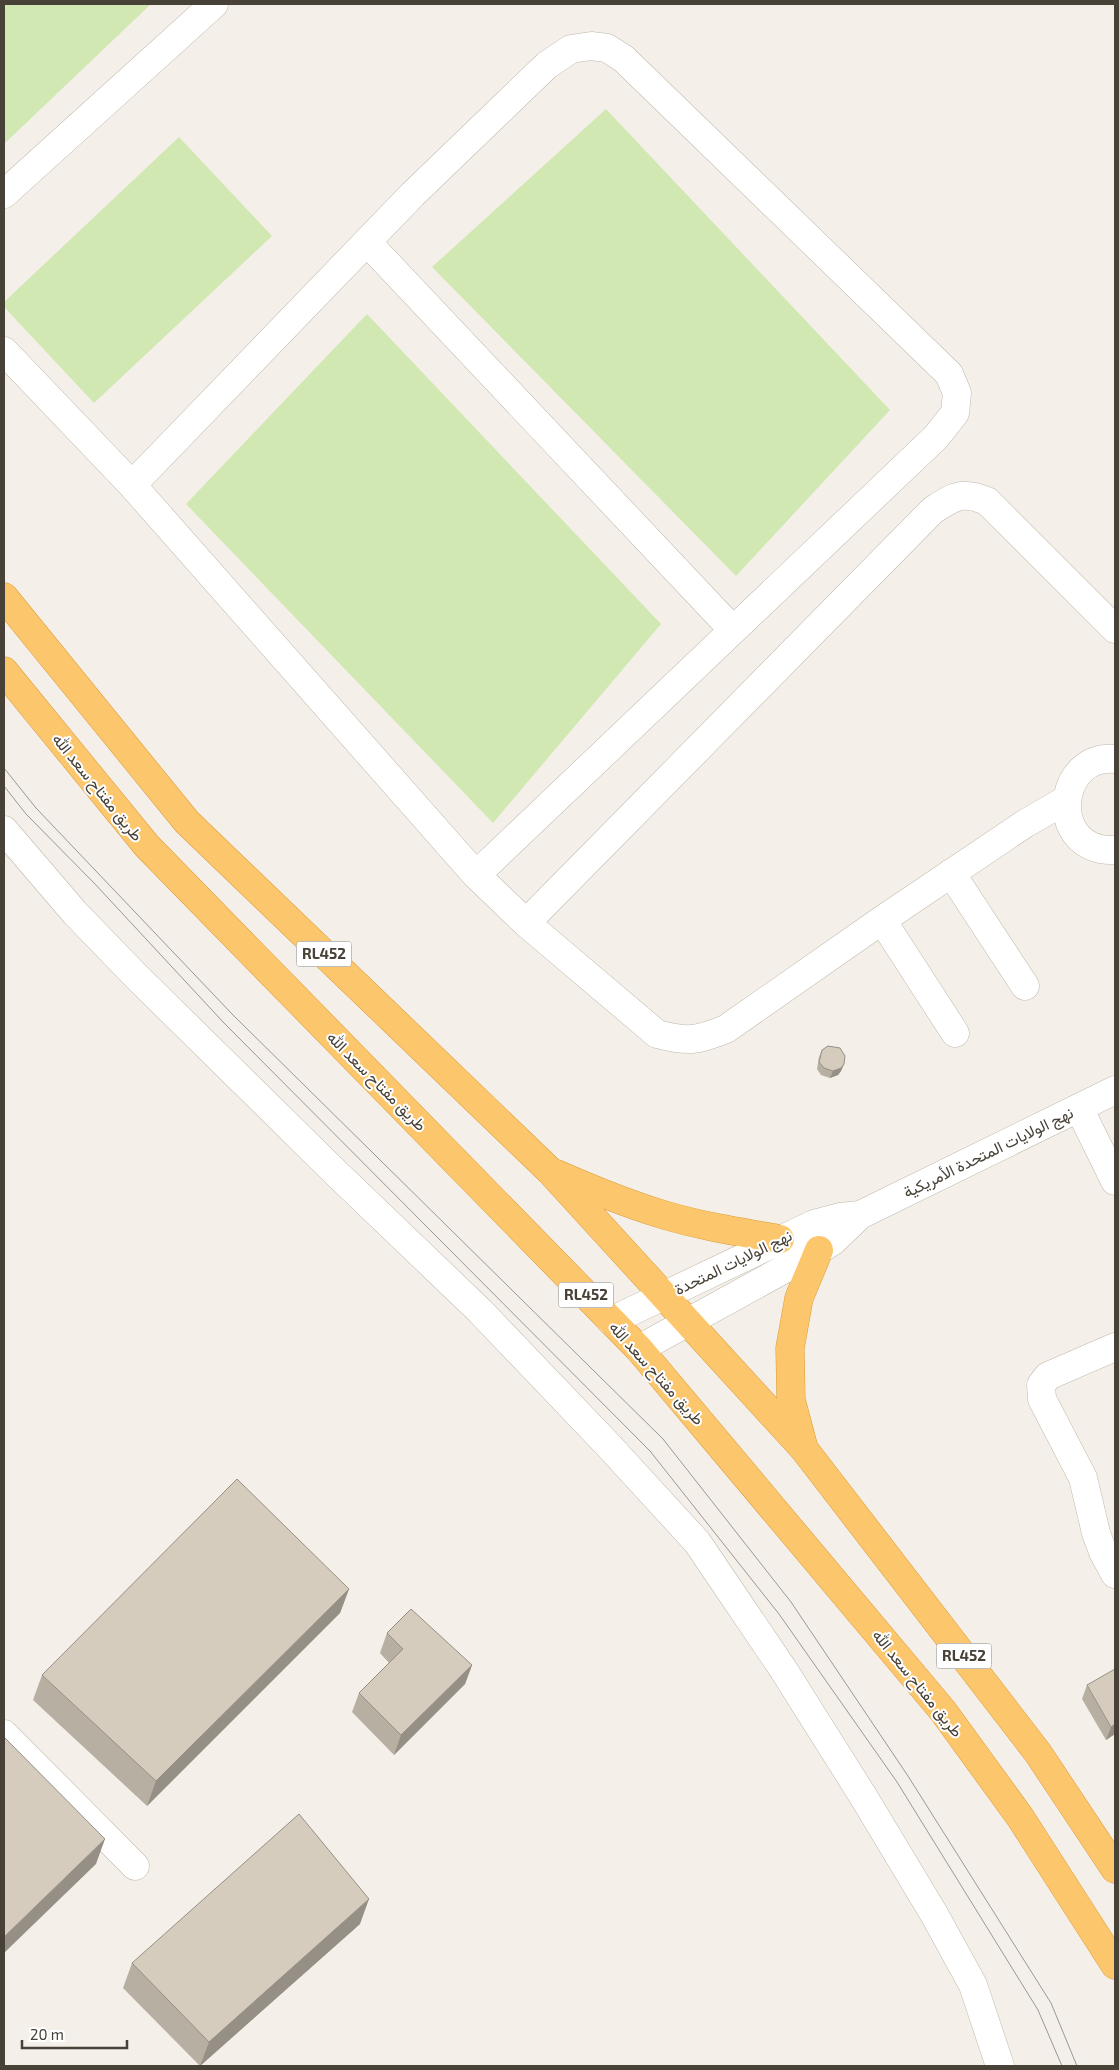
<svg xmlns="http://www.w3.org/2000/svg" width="1119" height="2070" font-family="'Exo 2',Vazirmatn,sans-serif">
	<rect width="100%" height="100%" fill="#f4f0e9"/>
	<path fill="#d2e8b2" d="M 4,4 L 151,4 L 4,144 Z
		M 606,109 L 890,410 L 736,576 L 432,267 Z
		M 179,137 L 272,236 L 94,403 L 4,307 L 4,302 Z
		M 367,314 L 661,624 L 493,823 L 186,504 Z"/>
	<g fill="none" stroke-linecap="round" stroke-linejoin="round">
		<defs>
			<path id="minor" d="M 4,194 L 214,4
				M 367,242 L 733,630
				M 4,351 L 132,485 L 476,875 L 526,923 L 657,1034 C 688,1042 696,1041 726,1029 L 882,920 L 1026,823 L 1066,800
				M 132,485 L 413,194 L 547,65 L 571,49 L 591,46 L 607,48 L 624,59 L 949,374 L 957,393 L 955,413 L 936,437 L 476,875
				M 1115,759 C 1062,753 1047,836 1100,849 C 1105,850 1110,850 1115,850
				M 4,830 L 75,913 L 136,976 L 335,1172 L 480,1311 L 609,1446 L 697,1542 L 783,1669 L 863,1796 L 934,1914 L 973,1985 L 1000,2066
				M 951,873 L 1025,986
				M 882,920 L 955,1033
				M 526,923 L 933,510 C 955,496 961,491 987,501 L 1115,629
				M 1079,1108 L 1115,1181
				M 611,1321 L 814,1224 L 840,1217 L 860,1215 L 1115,1090
				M 1115,1347 L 1048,1376 L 1041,1385 L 1042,1399 L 1083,1478 L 1096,1533 L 1103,1552 L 1115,1574
				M 639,1349 L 819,1250 L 833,1241 L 860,1215
				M 4,1734 L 135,1866"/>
			<path id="highway" d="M 4,597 L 187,822 L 550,1171 L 804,1449 L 1038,1753 L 1115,1869
				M 4,671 L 147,846 L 639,1349 L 943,1711 L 1020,1817 L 1115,1965
				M 557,1174 C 591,1189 625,1203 661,1214 C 700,1226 740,1232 780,1239
				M 803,1445 L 791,1400 L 790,1348 L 799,1298 L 819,1250"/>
		</defs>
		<use href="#minor" stroke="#c0b8ab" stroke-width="29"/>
		<use href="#highway" stroke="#dc9b3b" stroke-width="29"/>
		<use href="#minor" stroke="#fff" stroke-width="28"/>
		<use href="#highway" stroke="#fcc76c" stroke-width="28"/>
		<path stroke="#989898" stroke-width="1" d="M 4,768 L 36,808 L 233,1015 L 663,1439 L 791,1602 L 908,1776 L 1051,2003 L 1077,2066
			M 4,786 L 26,814 L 95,884 L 224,1023 L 650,1451 L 779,1614 L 897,1782 L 1038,2010 L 1062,2066"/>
	</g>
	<path fill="#b8afa3" d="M 822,1050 L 844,1064 L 841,1071 L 838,1075 L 830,1078 L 821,1075 L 817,1069 L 819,1057 Z
		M 349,1589 L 340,1613 L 147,1806 L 33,1700 L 42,1675 Z
		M 387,1633 L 472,1665 L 465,1684 L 394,1755 L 352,1712 L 359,1693 L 389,1663 L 380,1653 Z
		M 1087,1685 L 1115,1734 L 1106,1740 L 1082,1699 Z
		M 360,1924 L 200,2066 L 123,1988 L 132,1963 Z"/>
	<path fill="#968f85" d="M 844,1064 L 841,1071 L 838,1075 L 830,1078 L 833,1071 Z
		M 349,1589 L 340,1613 L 147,1806 L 156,1781 Z
		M 472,1665 L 465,1684 L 394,1755 L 401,1735 Z
		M 1115,1724 L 1115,1734 L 1106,1740 L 1111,1727 Z
		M 105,1839 L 96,1864 L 4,1953 L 4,1937 Z
		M 369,1899 L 360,1924 L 200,2066 L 209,2042 Z"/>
	<path fill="#d6ccbe" stroke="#968f85" d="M 828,1046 L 840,1048 L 845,1056 L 844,1064 L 841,1068 L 833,1071 L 824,1068 L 819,1062 L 822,1050 Z
		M 237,1479 L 349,1589 L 156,1781 L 42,1675 Z
		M 411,1609 L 472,1665 L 401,1735 L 359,1693 L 403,1649 L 387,1633 Z
		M 1115,1669 L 1115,1724 L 1111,1727 L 1087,1685 Z
		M 4,1737 L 105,1839 L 4,1937 Z
		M 299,1814 L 369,1899 L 209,2042 L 132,1963 Z"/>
	<g text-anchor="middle" stroke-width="4" stroke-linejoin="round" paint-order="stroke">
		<g fill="#fff" stroke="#7f7a73" stroke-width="1">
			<rect x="296.5" y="941.5" width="55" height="25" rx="4"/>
			<rect x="558.5" y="1282.5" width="55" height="25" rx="4"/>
			<rect x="936.5" y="1643.5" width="55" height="25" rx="4"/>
		</g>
		<g font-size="15" font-weight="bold" fill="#484137">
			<text x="324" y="959">RL452</text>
			<text x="586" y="1300">RL452</text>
			<text x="964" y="1661">RL452</text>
		</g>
		<g font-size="16" fill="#484137" stroke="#fff">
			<text transform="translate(98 787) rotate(51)" y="6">طريق مفتاح سعد الله</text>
			<text transform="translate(377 1081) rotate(45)" y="6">طريق مفتاح سعد الله</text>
			<text transform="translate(988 1152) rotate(-26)" y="6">نهج الولايات المتحدة الأمريكية</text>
			<text transform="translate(733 1262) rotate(-26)" y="6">نهج الولايات المتحدة</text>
			<text transform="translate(657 1373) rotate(48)" y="6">طريق مفتاح سعد الله</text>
			<text transform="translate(918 1683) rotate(51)" y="6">طريق مفتاح سعد الله</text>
		</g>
	</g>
	<rect width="1119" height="2070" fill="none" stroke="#484137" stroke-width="10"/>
	<path d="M22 2040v8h105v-8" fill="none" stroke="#484137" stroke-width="2.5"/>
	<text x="30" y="2040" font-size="15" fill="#484137" stroke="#ffffff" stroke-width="4" paint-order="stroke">20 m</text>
</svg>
